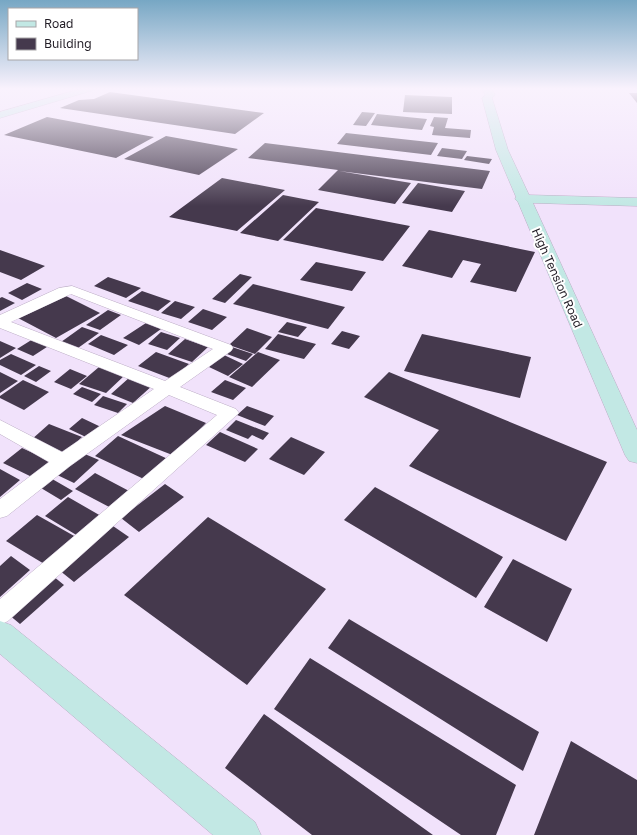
<svg xmlns="http://www.w3.org/2000/svg" width="637" height="835" font-family="'Golos Text',sans-serif">
	<rect width="100%" height="100%" fill="#f1e2fb"/>
	<path fill="#45394d" d="M 110,92 L 264,113 L 235,134 L 60,108 L 79,100 L 94,99 Z
		M 629,93 L 637,93 L 637,103 Z
		M 405,95 L 452,97 L 452,114 L 403,112 Z
		M 362,112 L 375,113 L 366,126 L 353,125 Z
		M 377,114 L 427,119 L 422,130 L 371,125 Z
		M 47,117 L 154,137 L 116,158 L 4,135 Z
		M 434,117 L 448,118 L 445,128 L 471,130 L 470,138 L 432,135 L 434,127 L 430,126 Z
		M 346,133 L 438,143 L 431,155 L 337,144 Z
		M 166,136 L 238,149 L 199,175 L 124,159 Z
		M 265,143 L 490,171 L 482,189 L 339,171 L 411,183 L 395,204 L 318,190 L 338,170 L 248,158 Z
		M 442,148 L 467,151 L 462,159 L 437,156 Z
		M 467,156 L 492,159 L 489,164 L 464,160 Z
		M 222,178 L 285,190 L 237,231 L 169,217 Z
		M 418,183 L 465,191 L 452,212 L 402,203 Z
		M 283,195 L 319,202 L 278,241 L 240,233 Z
		M 316,208 L 410,226 L 383,261 L 283,240 Z
		M 429,230 L 535,252 L 516,292 L 470,282 L 481,264 L 463,260 L 452,278 L 402,266 Z
		M 0,250 L 45,266 L 21,280 L 0,272 Z
		M 316,262 L 366,272 L 352,291 L 300,280 Z
		M 240,274 L 252,277 L 225,303 L 212,299 Z
		M 108,277 L 141,288 L 126,298 L 94,286 Z
		M 27,283 L 42,289 L 22,300 L 8,293 Z
		M 253,284 L 345,307 L 328,329 L 233,304 Z
		M 142,291 L 171,301 L 158,311 L 128,301 Z
		M 62,294 L 100,313 L 56,338 L 18,318 Z
		M 2,297 L 15,303 L 0,311 L 0,298 Z
		M 175,301 L 195,307 L 181,319 L 161,313 Z
		M 203,309 L 227,317 L 212,330 L 188,322 Z
		M 108,310 L 121,315 L 100,330 L 86,325 Z
		M 287,322 L 307,327 L 298,337 L 278,332 Z
		M 146,323 L 161,329 L 139,345 L 123,338 Z
		M 82,327 L 99,333 L 78,348 L 61,342 Z
		M 247,328 L 272,337 L 255,354 L 229,345 Z
		M 342,331 L 360,336 L 349,349 L 331,344 Z
		M 161,332 L 180,338 L 167,350 L 148,344 Z
		M 278,334 L 316,344 L 304,359 L 265,349 Z
		M 422,334 L 531,357 L 520,398 L 404,371 Z
		M 101,335 L 128,345 L 114,355 L 88,344 Z
		M 33,339 L 50,345 L 33,356 L 17,349 Z
		M 185,339 L 208,347 L 192,362 L 168,354 Z
		M 0,341 L 16,348 L 0,358 Z
		M 232,347 L 253,354 L 246,361 L 224,353 Z
		M 156,352 L 189,364 L 172,379 L 138,366 Z
		M 258,352 L 280,360 L 252,387 L 229,377 Z
		M 11,354 L 36,365 L 21,375 L 0,365 L 0,360 Z
		M 224,355 L 243,364 L 228,376 L 209,367 Z
		M 39,366 L 51,371 L 36,382 L 24,376 Z
		M 99,367 L 125,375 L 106,393 L 79,384 Z
		M 70,369 L 87,376 L 71,389 L 54,382 Z
		M 0,372 L 18,381 L 0,393 Z
		M 389,372 L 607,462 L 566,541 L 409,466 L 439,430 L 364,397 Z
		M 130,377 L 153,385 L 133,403 L 111,394 Z
		M 23,380 L 49,392 L 24,410 L 0,398 L 0,396 Z
		M 225,380 L 246,388 L 233,400 L 211,392 Z
		M 82,387 L 101,394 L 92,402 L 73,394 Z
		M 103,396 L 127,404 L 118,413 L 94,405 Z
		M 165,406 L 206,423 L 175,456 L 121,435 Z
		M 247,406 L 274,416 L 265,426 L 237,415 Z
		M 82,418 L 101,427 L 88,438 L 69,429 Z
		M 236,420 L 269,433 L 263,440 L 252,435 L 248,439 L 226,430 Z
		M 49,424 L 82,437 L 64,454 L 31,440 Z
		M 220,432 L 258,449 L 245,462 L 206,445 Z
		M 118,436 L 170,460 L 148,481 L 95,456 Z
		M 291,437 L 325,452 L 304,475 L 269,459 Z
		M 22,448 L 53,462 L 34,478 L 3,463 Z
		M 80,452 L 99,460 L 74,483 L 53,473 Z
		M 0,469 L 20,480 L 0,497 Z
		M 95,473 L 131,492 L 113,509 L 75,489 Z
		M 47,476 L 73,491 L 61,500 L 36,485 Z
		M 165,484 L 184,497 L 139,532 L 121,518 Z
		M 375,487 L 503,557 L 476,598 L 344,520 Z
		M 68,497 L 101,516 L 78,536 L 45,516 Z
		M 37,515 L 76,537 L 46,565 L 6,541 Z
		M 208,517 L 326,589 L 247,685 L 124,595 Z
		M 113,526 L 129,537 L 74,582 L 59,570 Z
		M 11,556 L 30,570 L 0,597 L 0,566 Z
		M 513,559 L 572,589 L 547,642 L 484,607 Z
		M 53,576 L 64,585 L 20,624 L 8,614 Z
		M 349,619 L 539,732 L 523,771 L 328,648 Z
		M 310,658 L 516,785 L 496,835 L 461,835 L 274,709 Z
		M 264,714 L 433,835 L 312,835 L 225,768 Z
		M 571,741 L 637,780 L 637,835 L 534,835 Z"/>
	<g fill="none" stroke-linecap="round" stroke-linejoin="round">
		<defs>
			<path id="street" d="M 72,286 L 231,345 L 233,348 L 231,351 L 180,387 L 236,409 L 239,413 L 8,621 L 0,625 L 0,599 L 217,415 L 169,395 L 70,466 L 7,516 L 0,518 L 0,499 L 49,462 L 0,434 L 0,420 L 62,452 L 154,389 L 0,328 L 0,315 L 59,288 ZM 71,294 L 213,349 L 165,381 L 11,322 Z"/>
			<path id="secondary" d="M 80,89 L 97,89 L 0,118 L 0,112 Z
				M 482,89 L 492,89 L 495,95 L 492,98 L 508,150 L 529,195 L 637,198 L 637,206 L 533,203 L 637,430 L 637,463 L 629,461 L 625,455 L 518,202 L 515,199 L 516,197 L 496,150 L 482,98 L 485,95 Z
				M 0,621 L 11,625 L 255,822 L 261,835 L 213,835 L 0,654 Z"/>
		</defs>
		<use href="#street" stroke="#bcadc5" stroke-width="1"/>
		<use href="#secondary" stroke="#bcadc5" stroke-width="1"/>
		<use href="#street" fill="#fff" fill-rule="evenodd"/>
		<use href="#secondary" fill="#c2e8e4" fill-rule="evenodd"/>
	</g>
	<linearGradient id="sky" x2="0" y2="1"><stop stop-color="#77a7c4"/><stop offset="0.43" stop-color="#f9f2fd"/><stop offset="1" stop-color="#f9f2fd" stop-opacity="0"/></linearGradient>
	<rect width="637" height="206" fill="url(#sky)"/>
	<g text-anchor="middle" stroke-width="4" stroke-linejoin="round" paint-order="stroke">
		<g font-size="12" fill="#221d26" stroke="#fff">
			<text transform="translate(557 278) rotate(66)" y="4">High Tension Road</text>
		</g>
	</g>
	<rect x="8" y="8" width="130" height="52" fill="#ffffff" stroke="#a7a5a8"/>
	<rect x="16" y="21" width="20" height="6" fill="#c2e8e4" stroke="#a7a5a8"/>
	<text x="44" y="28" font-size="12" fill="#221d26">Road</text>
	<rect x="16" y="38" width="20" height="12" fill="#45394d" stroke="#a7a5a8"/>
	<text x="44" y="48" font-size="12" fill="#221d26">Building</text>
</svg>
